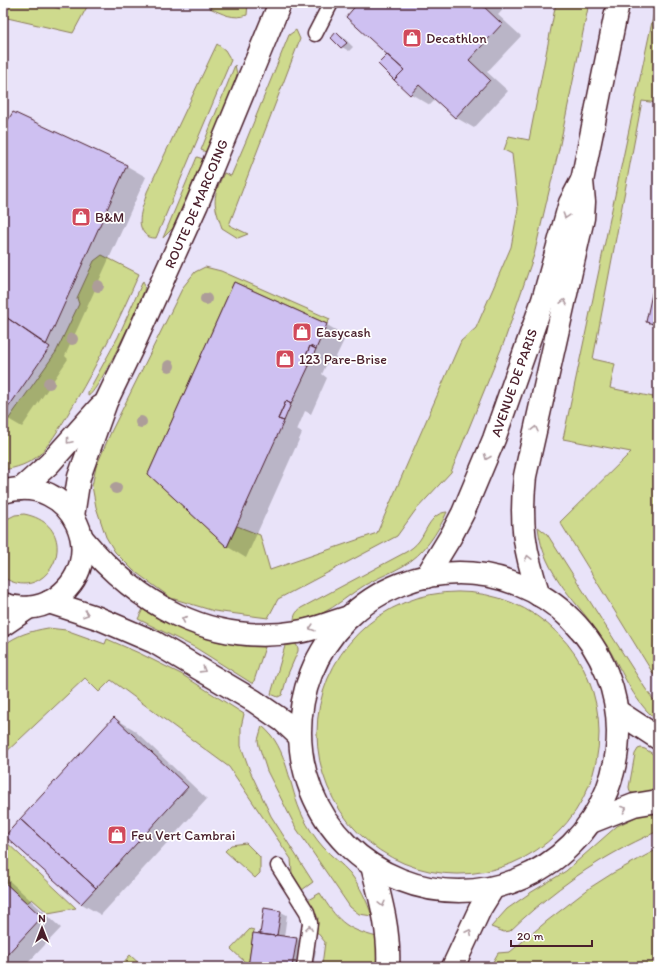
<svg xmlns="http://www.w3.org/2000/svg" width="661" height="970" font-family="Itim,sans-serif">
	<rect width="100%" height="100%" fill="#f5f2fc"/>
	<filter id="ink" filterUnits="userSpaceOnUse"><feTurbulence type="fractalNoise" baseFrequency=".025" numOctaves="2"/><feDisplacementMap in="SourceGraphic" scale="8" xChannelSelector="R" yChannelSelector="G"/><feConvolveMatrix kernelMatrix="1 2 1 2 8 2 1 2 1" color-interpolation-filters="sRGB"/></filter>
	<g filter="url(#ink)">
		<path fill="#e9e3f9" d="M 3,3 L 658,3 L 658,967 L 3,967 Z"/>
		<path fill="#ceda8d" stroke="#8c7c5c" d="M 3,3 L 44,3 L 60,9 L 63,3 L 89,3 L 73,33 L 3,17 Z
			M 213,3 L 248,3 L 247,15 C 234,20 222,14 210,8 Z
			M 556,3 L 589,3 L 559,149 L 534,255 L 504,342 L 451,472 L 415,511 L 397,536 L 278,599 L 268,618 L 214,611 L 171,598 L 134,571 L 115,552 L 106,537 L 96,507 L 92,486 L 96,467 L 111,432 L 183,287 L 195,272 L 205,267 L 221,271 L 330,319 L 327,324 L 234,282 L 148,474 L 227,547 L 237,526 L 260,535 L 270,570 L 377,533 L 461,341 L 476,328 L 511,247 L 518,209 L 512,154 L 504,150 L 509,136 L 529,140 Z
			M 656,3 L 658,3 L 658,77 L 657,78 L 658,80 L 658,103 L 642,101 L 593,359 L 615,364 L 610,388 L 658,398 L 658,678 L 654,675 L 560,522 L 631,452 L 563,439 Z
			M 296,30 L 300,39 L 229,225 L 248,234 L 238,238 L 222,228 C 213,203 212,198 224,173 L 231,176 L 246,141 L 289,35 Z
			M 217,44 L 225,50 L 231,60 L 156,238 C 151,238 147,237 144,233 C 135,221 144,205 147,192 Z
			M 235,65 L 237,74 L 235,82 L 206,152 L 201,150 Z
			M 197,157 L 203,159 L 173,228 L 163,238 Z
			M 102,255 L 139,274 C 120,318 99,361 75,402 C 65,419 53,441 39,455 C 29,464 16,468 3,470 L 3,427 L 56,352 L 79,304 L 77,298 L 94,261 Z
			M 143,281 C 145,285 145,289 143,293 C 139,307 97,394 88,396 L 88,392 L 118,337 Z
			M 447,512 C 437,534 424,554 403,566 C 391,573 377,578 365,585 C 350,594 337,606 321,614 C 312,617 303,619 294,621 C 294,615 296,612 301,608 L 406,552 C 411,549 415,546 419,541 C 427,530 431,513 447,512 Z
			M 24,514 C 87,526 49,608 3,577 L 3,521 L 15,515 Z
			M 538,527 L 547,534 L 645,688 L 658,706 L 658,721 C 631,700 622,668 604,641 C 579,602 543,576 538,527 Z
			M317 733a141 141 0 1 1 282 0a141 141 0 1 1-282 0Z
			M 143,609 C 183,632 218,647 265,647 L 253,684 L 196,648 L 138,619 Z
			M 48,628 L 66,630 L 105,644 L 107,639 L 139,653 L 181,674 L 244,714 L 241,727 L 241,746 L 250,771 L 271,816 L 313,882 L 302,890 L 292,873 L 291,859 L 229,767 L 111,680 L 99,692 L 85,678 L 3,755 L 3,646 C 16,635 31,631 48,628 Z
			M 296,644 L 298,648 L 298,651 L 288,674 L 282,695 L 278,697 L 271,694 L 285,646 Z
			M 262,726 C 289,748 288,787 303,817 C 308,827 315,838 323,847 C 331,856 342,864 350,873 C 360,886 367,901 372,916 L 359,914 L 350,907 L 296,828 L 267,771 L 259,746 L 258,740 Z
			M 641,748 L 645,749 L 658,757 L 658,791 L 638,795 L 630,792 L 629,787 L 635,754 L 638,749 Z
			M 658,811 L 658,831 C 643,838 628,845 614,853 C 576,874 541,901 510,931 L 504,932 L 491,927 L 507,909 L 530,893 L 566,871 L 617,826 L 638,816 Z
			M 3,839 L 76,908 L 48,913 L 32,899 L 27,903 L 3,881 Z
			M 246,843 L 260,857 L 260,873 L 255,878 L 225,851 L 231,845 Z
			M 658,849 L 658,967 L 490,967 L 498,953 L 510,952 L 547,921 L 591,887 L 613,873 Z
			M 320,893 C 337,920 345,929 377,937 L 377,967 L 320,967 L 322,965 L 325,942 L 316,931 L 318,918 L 308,900 Z
			M 250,929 L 254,930 L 248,967 L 242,967 L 246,963 L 231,949 Z
			M 130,955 L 143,967 L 128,967 L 123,963 Z"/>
		<path fill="#0003" d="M 360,3 L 509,3 L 498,15 L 521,36 L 487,72 L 508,91 L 474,128 L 455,117 L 436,99 L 430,105 L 411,94 L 379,64 L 388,55 Z
			M 336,34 L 343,37 L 353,47 L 349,51 L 342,47 L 332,38 Z
			M 13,114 L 127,166 L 146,177 L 65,356 L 68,359 L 22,427 L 3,416 L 3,130 Z
			M 658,270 L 658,328 L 647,322 Z
			M 234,283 L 327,325 L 346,336 L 335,359 L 330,357 L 322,374 L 327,378 L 311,414 L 305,411 L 297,430 L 302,433 L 246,558 L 228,547 L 150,474 Z
			M 114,718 L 133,729 L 207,799 L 101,915 L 82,904 L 7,836 Z
			M 3,875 L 61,928 L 24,967 L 3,967 Z
			M 281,912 L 287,915 L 284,937 L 297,939 L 316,950 L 313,967 L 249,967 L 261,935 Z"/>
		<path fill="#cec0f1" stroke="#4a1f2b" d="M 358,3 L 480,3 L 502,24 L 469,60 L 490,80 L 455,118 L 419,85 L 410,95 L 394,80 L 404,70 L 346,17 Z
			M 336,32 L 347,43 L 341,48 L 331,38 Z
			M 387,55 L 404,70 L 394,80 L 378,64 Z
			M 13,112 L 127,165 L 46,345 L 3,315 L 3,128 Z
			M 658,265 L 658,325 L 646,322 Z
			M 234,282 L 327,324 L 316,349 L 310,346 L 303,363 L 309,366 L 291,404 L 286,401 L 278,419 L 284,421 L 227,547 L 148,474 Z
			M 3,315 L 50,347 L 3,415 Z
			M 310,346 L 316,349 L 309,366 L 303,363 Z
			M 286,401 L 291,404 L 284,421 L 278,419 Z
			M 114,717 L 188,787 L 96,888 L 20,819 Z
			M 20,819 L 96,888 L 81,904 L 5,836 Z
			M 3,881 L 42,917 L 3,959 Z
			M 264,908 L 281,911 L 277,935 L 276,935 L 275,936 L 260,934 Z
			M 253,933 L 275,936 L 276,935 L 297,938 L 292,967 L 248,967 Z"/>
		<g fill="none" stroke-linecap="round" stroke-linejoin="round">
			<defs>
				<path id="lane" d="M 315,34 L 331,3
					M 278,866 L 307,912 L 310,923 L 304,967"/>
				<g id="street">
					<path d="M 21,489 L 49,464 L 100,407"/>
					<path id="s1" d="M 73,516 L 79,477 L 106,402 L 132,348 L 197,204 L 280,3"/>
					<path d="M 617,711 L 658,738"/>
					<path d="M 591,822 L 634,805 L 658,801"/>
				</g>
				<g id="secondary">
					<path d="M 3,492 C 72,471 114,561 53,600 C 38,609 19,610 3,604"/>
					<path d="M 82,538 C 137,604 209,646 297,632 C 314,630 332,622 349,617"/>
					<circle cx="459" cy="732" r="159"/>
					<path id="s2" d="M 426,577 L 451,536 L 463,513 L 494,439 L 543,300 L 570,203 L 581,182"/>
					<path d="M 539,595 C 524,551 520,522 525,476 L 583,218 L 584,202 L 582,181 L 618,3"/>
					<path d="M 49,602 L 98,618 L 154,642 L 254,701 L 283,721 L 299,736"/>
					<path d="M 3,625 L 28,608"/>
					<path d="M 372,866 C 381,900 390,932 388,967"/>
					<path d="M 453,967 L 480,909 L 493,888"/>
				</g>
			</defs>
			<use href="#lane" stroke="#4a1f2b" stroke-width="17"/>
			<use href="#street" stroke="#4a1f2b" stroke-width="25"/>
			<use href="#secondary" stroke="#4a1f2b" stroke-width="25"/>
			<use href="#lane" stroke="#fff" stroke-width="14"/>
			<use href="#street" stroke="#fff" stroke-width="22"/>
			<use href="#secondary" stroke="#fff" stroke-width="22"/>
		</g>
		<g fill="#ad9d99">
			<circle cx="98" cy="286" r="6"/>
			<circle cx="206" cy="299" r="6"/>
			<circle cx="72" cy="339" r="6"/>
			<circle cx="169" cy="366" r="6"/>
			<circle cx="49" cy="383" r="6"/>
			<circle cx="141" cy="422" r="6"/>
			<circle cx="116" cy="488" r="6"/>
		</g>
		<defs><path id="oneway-chevron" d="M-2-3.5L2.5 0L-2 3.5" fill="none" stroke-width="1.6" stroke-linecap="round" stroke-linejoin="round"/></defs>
		<g stroke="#ae9aa0">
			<use href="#oneway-chevron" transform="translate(566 216) rotate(107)"/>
			<use href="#oneway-chevron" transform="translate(564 302) rotate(-78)"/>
			<use href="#oneway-chevron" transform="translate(535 429) rotate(-77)"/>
			<use href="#oneway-chevron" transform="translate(69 441) rotate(130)"/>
			<use href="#oneway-chevron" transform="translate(487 457) rotate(112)"/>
			<use href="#oneway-chevron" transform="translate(528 558) rotate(-103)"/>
			<use href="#oneway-chevron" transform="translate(86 614) rotate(18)"/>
			<use href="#oneway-chevron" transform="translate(184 619) rotate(-156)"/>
			<use href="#oneway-chevron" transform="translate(312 628) rotate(163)"/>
			<use href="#oneway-chevron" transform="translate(203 670) rotate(32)"/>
			<use href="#oneway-chevron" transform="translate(624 809) rotate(-21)"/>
			<use href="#oneway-chevron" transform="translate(382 904) rotate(76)"/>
			<use href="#oneway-chevron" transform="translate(309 928) rotate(-83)"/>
			<use href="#oneway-chevron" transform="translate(469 932) rotate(-64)"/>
		</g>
	</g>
	<defs>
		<symbol id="shop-square" viewBox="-11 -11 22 22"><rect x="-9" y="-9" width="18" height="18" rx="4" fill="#d1495b" stroke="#fff"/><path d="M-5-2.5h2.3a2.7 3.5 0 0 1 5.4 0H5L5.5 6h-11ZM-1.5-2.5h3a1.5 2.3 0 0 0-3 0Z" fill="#fff"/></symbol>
	</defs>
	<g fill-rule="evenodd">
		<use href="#shop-square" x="401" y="27" width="22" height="22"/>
		<use href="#shop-square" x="70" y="206" width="22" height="22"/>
		<use href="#shop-square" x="291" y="321" width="22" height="22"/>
		<use href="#shop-square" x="274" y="348" width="22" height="22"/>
		<use href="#shop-square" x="106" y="824" width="22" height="22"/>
	</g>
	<g text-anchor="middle" stroke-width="3.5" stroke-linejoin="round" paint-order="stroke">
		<g font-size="14" fill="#4a1f2b" stroke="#fff" text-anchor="start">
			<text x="426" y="43">Decathlon</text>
			<text x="95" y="222">B&amp;M</text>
			<text x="316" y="337">Easycash</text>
			<text x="299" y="364">123 Pare-Brise</text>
			<text x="131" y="840">Feu Vert Cambrai</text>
		</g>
		<g font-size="14" fill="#4a1f2b" stroke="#fff">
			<text dy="5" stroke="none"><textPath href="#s1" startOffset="337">ROUTE DE MARCOING</textPath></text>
			<text dy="5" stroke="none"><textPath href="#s2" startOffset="214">AVENUE DE PARIS</textPath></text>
		</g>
	</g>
	<rect width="661" height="970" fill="none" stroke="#fff" stroke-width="16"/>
	<rect x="8" y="8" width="645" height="954" fill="none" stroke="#4a1f2b" stroke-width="1.5" filter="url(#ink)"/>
	<g transform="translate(42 928)" stroke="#ffffff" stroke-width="3" paint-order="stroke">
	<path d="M0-3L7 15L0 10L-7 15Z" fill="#4a1f2b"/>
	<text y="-6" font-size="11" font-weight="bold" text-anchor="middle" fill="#4a1f2b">N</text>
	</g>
	<path d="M511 940v6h81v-6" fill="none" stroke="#4a1f2b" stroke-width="2"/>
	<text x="517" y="940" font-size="12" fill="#4a1f2b" stroke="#ffffff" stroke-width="3" paint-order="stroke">20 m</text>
</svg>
